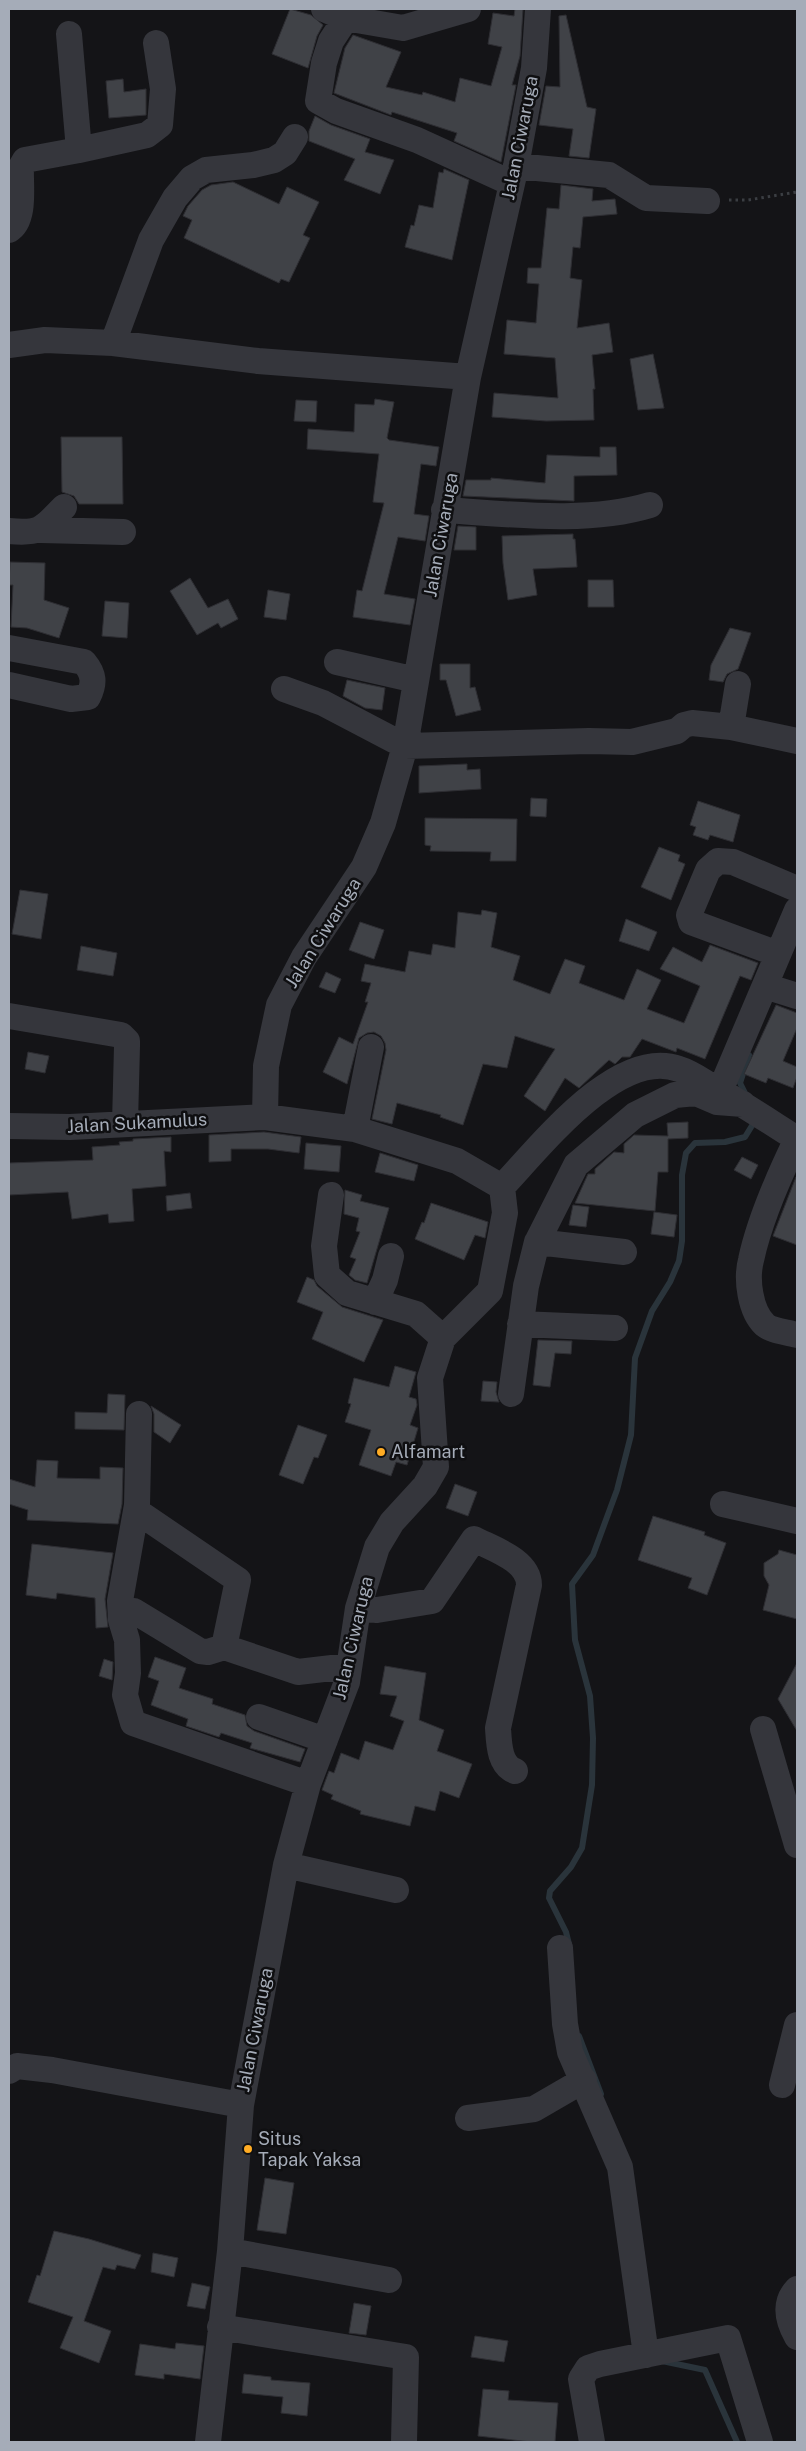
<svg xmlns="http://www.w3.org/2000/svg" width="806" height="2451" font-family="'Public Sans',sans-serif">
	<rect width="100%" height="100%" fill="#141417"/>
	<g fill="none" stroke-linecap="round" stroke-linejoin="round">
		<path stroke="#2a343b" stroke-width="6" d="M 747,1097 L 740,1083 L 749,1055
			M 569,1944 L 566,1932 L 549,1898 L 550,1891 L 571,1867 L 582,1848 L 592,1785 L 593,1738 L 590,1696 L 575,1640 L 572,1584 L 593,1555 L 617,1490 L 631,1435 L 635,1358 L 652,1311 L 670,1282 L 679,1261 L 682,1241 L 682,1175 L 686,1153 L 695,1143 L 725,1142 L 745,1137 L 753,1124 L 752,1119
			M 579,2036 L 601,2094
			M 662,2361 L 705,2370 L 737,2442"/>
	</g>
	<path fill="#404247" stroke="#2e2e33" d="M 290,9 L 311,15 L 323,25 L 317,36 L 308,68 L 272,54 Z
		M 515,9 L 523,9 L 520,56 L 512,85 L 516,85 L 501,162 L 454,141 L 457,133 L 392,112 L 391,115 L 334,93 L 345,48 L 353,35 L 401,52 L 386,87 L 422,95 L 423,92 L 455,102 L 460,78 L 491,86 L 502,47 L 488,44 L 493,13 L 514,16 Z
		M 566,15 L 587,107 L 596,109 L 589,158 L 569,156 L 573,129 L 539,125 L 546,86 L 560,87 L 559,16 Z
		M 123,79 L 124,92 L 146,89 L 146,115 L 109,118 L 106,81 Z
		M 315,116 L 331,125 L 370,139 L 365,152 L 394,160 L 380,194 L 344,180 L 355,159 L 309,141 L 309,131 Z
		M 444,169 L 469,180 L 452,260 L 405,247 L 411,225 L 414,226 L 419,205 L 433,208 L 439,172 L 443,173 Z
		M 233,182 L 279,204 L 287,187 L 319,202 L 303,235 L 310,238 L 289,282 L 281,279 L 279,283 L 184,238 L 192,220 L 183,216 L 188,206 L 202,190 L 211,185 Z
		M 561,185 L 593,189 L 592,201 L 615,199 L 617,214 L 583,217 L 580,248 L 573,247 L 570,278 L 582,280 L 577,328 L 609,323 L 613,352 L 592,355 L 595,389 L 593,389 L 594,420 L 546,421 L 492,417 L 494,393 L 558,398 L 555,358 L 504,354 L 507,320 L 536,323 L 539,284 L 527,283 L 528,268 L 541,268 L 547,208 L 559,209 Z
		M 653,354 L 664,408 L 638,410 L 630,359 Z
		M 375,399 L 394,402 L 387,438 L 389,440 L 439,447 L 436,466 L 421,464 L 414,514 L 429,516 L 425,541 L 398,537 L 384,594 L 415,599 L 410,625 L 353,617 L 357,590 L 362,591 L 384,503 L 373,502 L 379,454 L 307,449 L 308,429 L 354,432 L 355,404 L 374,405 Z
		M 296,400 L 317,401 L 316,422 L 294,421 Z
		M 61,437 L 122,437 L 123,504 L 79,504 L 74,496 L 62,492 Z
		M 600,447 L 616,447 L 617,475 L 574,476 L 574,501 L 463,496 L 466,480 L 491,480 L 491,478 L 545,483 L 547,455 L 600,457 Z
		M 458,526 L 476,527 L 476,550 L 454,550 Z
		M 573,534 L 573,539 L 575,539 L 577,567 L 533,569 L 537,595 L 508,600 L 503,563 L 502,536 Z
		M 10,562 L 45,563 L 44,600 L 69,608 L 59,638 L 27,628 L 11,627 L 13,585 L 9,585 Z
		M 190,578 L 208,608 L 228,599 L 238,619 L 221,628 L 218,623 L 197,635 L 170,591 Z
		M 588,580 L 613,580 L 614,607 L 588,607 Z
		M 268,590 L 290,594 L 286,620 L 264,617 Z
		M 105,601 L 129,603 L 127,638 L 102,636 Z
		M 730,628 L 751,633 L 738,669 L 727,674 L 723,682 L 709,680 L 711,665 Z
		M 440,664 L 470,664 L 470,688 L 475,687 L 481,710 L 456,716 L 446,680 L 440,680 Z
		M 347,680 L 385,688 L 382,710 L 365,708 L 343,696 Z
		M 467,764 L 467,770 L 480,769 L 481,789 L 419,793 L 419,766 Z
		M 531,798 L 547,799 L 546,817 L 530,816 Z
		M 698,801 L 740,815 L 733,842 L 710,835 L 708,840 L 693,835 L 696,827 L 690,825 Z
		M 425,818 L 517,819 L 516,861 L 490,861 L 491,852 L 430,851 L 431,846 L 425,845 Z
		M 659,847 L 680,855 L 678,861 L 685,864 L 671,900 L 641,887 Z
		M 20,890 L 48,894 L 41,939 L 12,934 Z
		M 482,910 L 497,913 L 491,947 L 520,956 L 513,980 L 550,994 L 565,959 L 585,966 L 579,983 L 624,1000 L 637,969 L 661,980 L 647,1009 L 684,1023 L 700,986 L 660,969 L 673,947 L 702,962 L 710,945 L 758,963 L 751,980 L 740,976 L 705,1059 L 677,1048 L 676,1052 L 642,1039 L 630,1057 L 622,1057 L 615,1064 L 609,1060 L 579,1088 L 565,1078 L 545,1111 L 524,1096 L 555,1049 L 515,1036 L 507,1068 L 483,1064 L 463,1125 L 440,1117 L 441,1115 L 397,1103 L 392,1124 L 372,1119 L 386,1050 L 385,1043 L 381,1036 L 374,1032 L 367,1033 L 359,1038 L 347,1084 L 323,1072 L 339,1037 L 353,1044 L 368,1002 L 365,1002 L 371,983 L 361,981 L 365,964 L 405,972 L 409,951 L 431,955 L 433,944 L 455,948 L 458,912 L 481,915 Z
		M 626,919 L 657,932 L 649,951 L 619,941 Z
		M 360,922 L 384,930 L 374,959 L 349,950 Z
		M 81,946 L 117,953 L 113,976 L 77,970 Z
		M 326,972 L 341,979 L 335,993 L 319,987 Z
		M 776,1005 L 797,1013 L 797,1028 L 783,1061 L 797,1067 L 797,1077 L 793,1088 L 768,1078 L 766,1083 L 744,1074 Z
		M 28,1052 L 49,1056 L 45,1073 L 25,1069 Z
		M 688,1122 L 688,1138 L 668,1139 L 668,1172 L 658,1172 L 655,1211 L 575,1203 L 588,1174 L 595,1174 L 595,1169 L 614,1152 L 624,1153 L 624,1144 L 634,1135 L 668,1136 L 667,1123 Z
		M 264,1132 L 301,1137 L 299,1153 L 268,1149 L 231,1149 L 231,1161 L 209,1162 L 209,1135 Z
		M 171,1137 L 171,1152 L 164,1151 L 166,1186 L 132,1189 L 134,1221 L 109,1223 L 108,1214 L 72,1219 L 68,1192 L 9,1195 L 9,1163 L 93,1160 L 92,1147 L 120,1145 L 119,1142 L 133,1141 L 133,1139 Z
		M 306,1143 L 341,1146 L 339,1172 L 304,1169 Z
		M 380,1153 L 418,1165 L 414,1181 L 375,1172 Z
		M 742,1157 L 758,1165 L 751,1179 L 734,1170 Z
		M 796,1177 L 797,1177 L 797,1245 L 773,1236 Z
		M 345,1190 L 362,1195 L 360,1201 L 389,1208 L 367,1283 L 355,1280 L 349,1275 L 356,1259 L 350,1257 L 360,1232 L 356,1231 L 359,1218 L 344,1214 Z
		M 190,1193 L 192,1208 L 167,1211 L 166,1196 Z
		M 431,1203 L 488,1222 L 485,1238 L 475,1235 L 464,1260 L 415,1239 L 422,1222 L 424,1223 Z
		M 573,1205 L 589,1207 L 586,1227 L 569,1225 Z
		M 654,1212 L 677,1215 L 674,1237 L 651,1234 Z
		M 307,1277 L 314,1280 L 317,1286 L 342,1307 L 383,1320 L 364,1362 L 312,1339 L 323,1312 L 297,1302 Z
		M 538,1340 L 572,1341 L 571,1354 L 555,1353 L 550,1387 L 533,1385 Z
		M 395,1366 L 416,1372 L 409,1397 L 416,1399 L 417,1405 L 410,1425 L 418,1428 L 407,1465 L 396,1462 L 391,1476 L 359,1465 L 371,1430 L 345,1422 L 351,1404 L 348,1403 L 354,1378 L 389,1387 Z
		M 483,1381 L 497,1382 L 496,1392 L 499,1402 L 481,1401 Z
		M 108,1394 L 125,1395 L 124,1430 L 75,1429 L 75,1412 L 107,1413 Z
		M 151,1406 L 181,1425 L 170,1443 L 154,1432 L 154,1414 Z
		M 298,1425 L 327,1435 L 318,1458 L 314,1457 L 303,1484 L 279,1475 Z
		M 37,1460 L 58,1461 L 57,1478 L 100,1479 L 100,1467 L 123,1468 L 122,1504 L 118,1524 L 27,1520 L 28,1510 L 9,1504 L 9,1479 L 35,1487 Z
		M 455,1484 L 477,1492 L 468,1516 L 446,1508 Z
		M 653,1516 L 705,1532 L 704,1535 L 726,1543 L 707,1595 L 688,1588 L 692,1578 L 638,1560 Z
		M 32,1544 L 113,1553 L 105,1599 L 108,1627 L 96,1628 L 95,1598 L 57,1593 L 56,1599 L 26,1595 Z
		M 779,1550 L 797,1555 L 797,1619 L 763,1610 L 769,1585 L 764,1576 L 764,1563 L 778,1554 Z
		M 155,1657 L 186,1668 L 179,1688 L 213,1699 L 212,1704 L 245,1715 L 247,1726 L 254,1731 L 305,1749 L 300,1762 L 250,1748 L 252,1743 L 221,1733 L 219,1737 L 186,1726 L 188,1719 L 151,1705 L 159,1681 L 148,1677 Z
		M 104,1659 L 113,1662 L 112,1680 L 99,1676 Z
		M 797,1663 L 797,1731 L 778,1699 Z
		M 385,1666 L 426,1673 L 419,1720 L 444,1730 L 437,1751 L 472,1764 L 459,1798 L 440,1791 L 435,1811 L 415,1806 L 410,1826 L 360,1814 L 361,1811 L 331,1799 L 333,1795 L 322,1790 L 329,1771 L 334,1773 L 341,1753 L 359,1760 L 365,1741 L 393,1750 L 404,1721 L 390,1716 L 397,1696 L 380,1694 Z
		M 265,2178 L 294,2183 L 286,2234 L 257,2230 Z
		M 54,2231 L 89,2239 L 141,2255 L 135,2269 L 117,2265 L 115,2270 L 103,2267 L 84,2321 L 111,2331 L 99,2363 L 60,2348 L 73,2317 L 28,2302 L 37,2275 L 40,2276 Z
		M 153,2253 L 178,2258 L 174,2277 L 151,2272 Z
		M 192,2283 L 210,2287 L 205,2309 L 187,2306 Z
		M 354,2303 L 371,2306 L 366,2335 L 349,2333 Z
		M 475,2336 L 508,2341 L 504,2362 L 471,2357 Z
		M 176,2343 L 204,2346 L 200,2379 L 164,2374 L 164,2379 L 135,2375 L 140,2344 L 175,2349 Z
		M 244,2374 L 271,2377 L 271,2380 L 310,2383 L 307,2416 L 281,2413 L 283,2397 L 242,2393 Z
		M 483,2389 L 509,2391 L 508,2400 L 558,2403 L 555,2442 L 531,2442 L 478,2436 Z"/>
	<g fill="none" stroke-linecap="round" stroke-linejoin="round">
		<path stroke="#3b3e43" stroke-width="3" stroke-dasharray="2.5 4" stroke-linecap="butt" d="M 729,200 L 748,200 L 797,192"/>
		<path stroke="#35363c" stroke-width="26" d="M 324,9 L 345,18 L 403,28 L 468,9
			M 352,9 L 331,41 L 324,63 L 318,101 L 336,111 L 417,140 L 511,183
			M 69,34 L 79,150 L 147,135 L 160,125 L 163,89 L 156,43
			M 516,166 L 609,175 L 646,198 L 707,201
			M 9,230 C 26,220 20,184 21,167 L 25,160 L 79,150
			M 113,343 L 151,240 L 175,198 L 192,178 L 206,170 L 253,165 L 274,160 L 285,153 L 295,137
			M 9,345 L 45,340 L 113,343 L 258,361 L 468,377
			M 444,510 C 510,514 587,524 650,505
			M 41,530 L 123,532
			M 9,531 C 42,534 42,529 64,507
			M 9,648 L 84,662 C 94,674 95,683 88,697 L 71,699 L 9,685
			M 337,662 L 416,680
			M 284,689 L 323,703 L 405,746 L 589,741 L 632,742 L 677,731 L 684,725 L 692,723 L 731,727 L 797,741
			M 731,727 L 738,684
			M 778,954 L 691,922 L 689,915 L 708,870 L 718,861 L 733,862 L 797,889
			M 765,986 L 797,996
			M 9,1016 L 121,1035 L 127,1041 L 127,1046 L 125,1123
			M 720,1091 L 797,910
			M 9,1126 L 70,1127 L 265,1117
			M 355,1129 L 371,1047
			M 797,1139 C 780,1174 759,1222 751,1260 C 746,1279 750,1311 765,1325 C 772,1331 788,1332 797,1335
			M 502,1187 C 540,1147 618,1046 679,1069 C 689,1072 698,1078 706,1083 C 737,1100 767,1120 797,1139
			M 331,1195 L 324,1246 L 327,1275 L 347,1293 L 416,1314 L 443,1338
			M 537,1242 L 624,1252
			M 375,1302 L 385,1280 L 391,1256
			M 520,1324 L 615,1328
			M 511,1394 L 526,1286 L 537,1242 L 576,1165 L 635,1115 L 675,1095 L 696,1093 L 717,1102 L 743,1104
			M 139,1414 L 137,1505 L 120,1601 L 121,1620 L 127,1640 L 128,1673 L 125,1695 L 133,1723 L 308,1784
			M 723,1504 L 797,1521
			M 144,1516 L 238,1580 L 224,1647 L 298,1672 L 349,1666
			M 358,1608 L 377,1610 L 432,1601 L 474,1539 C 493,1549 529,1560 529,1585 L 498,1728 C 499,1743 499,1765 515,1771
			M 134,1611 L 200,1651 L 208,1652 L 224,1647
			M 259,1717 L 325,1740
			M 763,1729 L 797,1845
			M 286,1865 L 396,1890
			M 560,1948 L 565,2024 L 570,2052 L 620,2167 L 646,2355
			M 9,2071 L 17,2066 L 52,2070 L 241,2105
			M 782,2085 L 797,2025
			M 468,2118 L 534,2109 L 584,2080
			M 230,2251 L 389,2280
			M 797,2289 C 783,2304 788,2321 797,2337
			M 220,2327 L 406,2357 L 404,2442
			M 208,2442 L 230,2251 L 241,2105 L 286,1865 L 308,1784 L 347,1682 L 358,1608 L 377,1547 L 392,1522 L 425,1486 L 436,1467 L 430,1378 L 443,1338 L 490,1291 L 505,1213 L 502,1187 L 457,1161 L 355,1129 L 265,1117 L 266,1066 L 279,1005 L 304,957 L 364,867 L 383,823 L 405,746 L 468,377 L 516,166 L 534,68 L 538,9
			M 592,2442 L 581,2379 L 588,2368 L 600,2364 L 728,2338 L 760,2442"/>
	</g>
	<g fill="#ffac24" stroke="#0f0f11" stroke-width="2">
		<circle cx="381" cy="1452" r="5"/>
		<circle cx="248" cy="2149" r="5"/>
	</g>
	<g text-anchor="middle" stroke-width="5" stroke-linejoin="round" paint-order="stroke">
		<g font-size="18" fill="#a5acb8" stroke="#0f0f11">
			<text transform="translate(520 138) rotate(-79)" y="6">Jalan Ciwaruga</text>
			<text transform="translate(441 535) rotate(-80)" y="6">Jalan Ciwaruga</text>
			<text transform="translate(323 933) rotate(-58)" y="6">Jalan Ciwaruga</text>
			<text transform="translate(137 1123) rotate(-3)" y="6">Jalan Sukamulus</text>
			<text transform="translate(353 1638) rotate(-77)" y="6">Jalan Ciwaruga</text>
			<text transform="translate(255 2030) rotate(-79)" y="6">Jalan Ciwaruga</text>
		</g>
		<g font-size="18" fill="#a5acb8" stroke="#0f0f11" text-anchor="start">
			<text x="391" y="1458">Alfamart</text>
			<text x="258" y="2145">Situs<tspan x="258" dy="21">Tapak Yaksa</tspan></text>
		</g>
	</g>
	<rect width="806" height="2451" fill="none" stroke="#a5acb8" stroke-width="20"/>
</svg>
